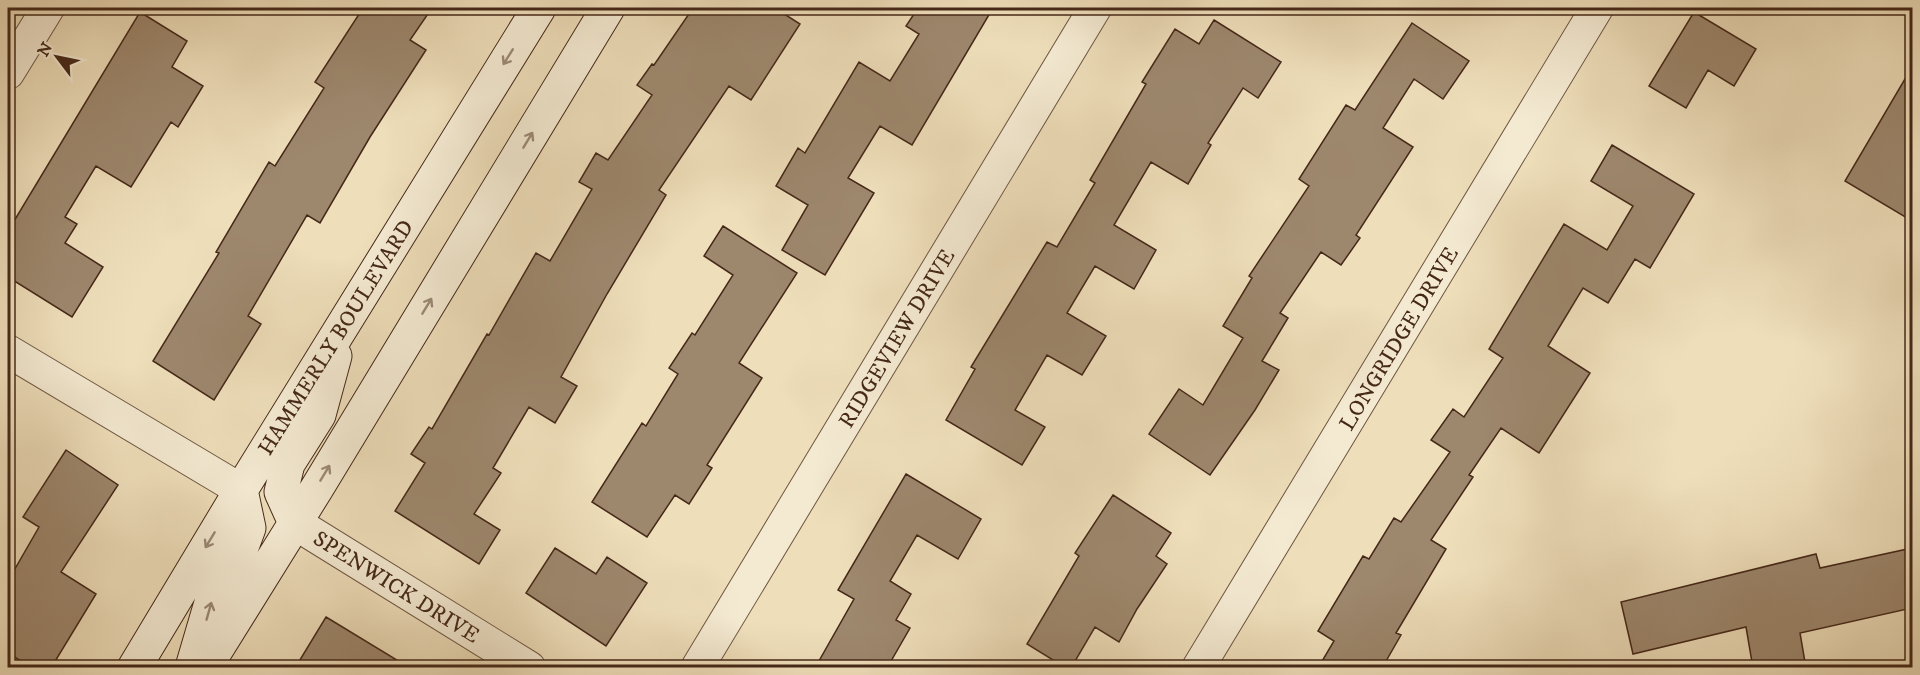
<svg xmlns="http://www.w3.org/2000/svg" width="1920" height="675" font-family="'IM FELL DW Pica',serif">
	<rect width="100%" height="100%" fill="#eedeba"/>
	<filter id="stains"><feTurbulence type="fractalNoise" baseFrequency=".00333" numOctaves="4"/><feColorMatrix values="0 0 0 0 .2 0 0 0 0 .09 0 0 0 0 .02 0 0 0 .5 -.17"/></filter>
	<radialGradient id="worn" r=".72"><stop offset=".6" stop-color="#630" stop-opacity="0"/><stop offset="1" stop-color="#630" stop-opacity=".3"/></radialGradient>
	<path fill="#9d876d" stroke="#452819" stroke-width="1.5" d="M 363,8 L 432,8 L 410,40 L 426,50 L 370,137 L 320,223 L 307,215 L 248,316 L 261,324 L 214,400 L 153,361 L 219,253 L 216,252 L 269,162 L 275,166 L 324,88 L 315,82 Z
		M 693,8 L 775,8 L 800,24 L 751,100 L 729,86 L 659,190 L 666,195 L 607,294 L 561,377 L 577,386 L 555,423 L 529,407 L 493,468 L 501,473 L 474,514 L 500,530 L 479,564 L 395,511 L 425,463 L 411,454 L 429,427 L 432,429 L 487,334 L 489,335 L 536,253 L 550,261 L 592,189 L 579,182 L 596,153 L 608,160 L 652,95 L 637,85 L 652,64 L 654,65 Z
		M 918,8 L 993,8 L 912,145 L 880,126 L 848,178 L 874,193 L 825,275 L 782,250 L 808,205 L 776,186 L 798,148 L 805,153 L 859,62 L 890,81 L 919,34 L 906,26 Z
		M 140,12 L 187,41 L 172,67 L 203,86 L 178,127 L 171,122 L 131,187 L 96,166 L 65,217 L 77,224 L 65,243 L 103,267 L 72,317 L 8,277 L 8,231 Z
		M 1694,12 L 1756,49 L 1734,86 L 1708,70 L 1686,108 L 1649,86 Z
		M 1214,20 L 1281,62 L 1258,98 L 1243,88 L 1208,143 L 1211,145 L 1188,184 L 1151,162 L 1114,225 L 1156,250 L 1134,289 L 1095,266 L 1067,313 L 1106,336 L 1082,375 L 1047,355 L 1015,410 L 1045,427 L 1022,465 L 946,420 L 975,369 L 971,367 L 1047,242 L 1057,247 L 1095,183 L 1090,180 L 1146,84 L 1142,82 L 1175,29 L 1199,44 Z
		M 1412,23 L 1469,61 L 1443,99 L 1414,79 L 1383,128 L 1413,147 L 1356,235 L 1360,238 L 1341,265 L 1321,252 L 1280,313 L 1288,318 L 1262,361 L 1279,370 L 1255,410 L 1210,475 L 1149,434 L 1179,389 L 1203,405 L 1243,338 L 1223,326 L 1252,278 L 1249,276 L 1309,186 L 1299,179 L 1346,105 L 1355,110 Z
		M 1912,67 L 1912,221 L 1845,181 Z
		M 1612,145 L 1694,194 L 1650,268 L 1635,259 L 1608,303 L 1583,288 L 1548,346 L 1590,373 L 1539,453 L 1501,428 L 1469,475 L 1473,477 L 1431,540 L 1446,549 L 1396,633 L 1401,635 L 1382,668 L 1318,668 L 1334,641 L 1318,631 L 1363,556 L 1369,559 L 1394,518 L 1401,522 L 1450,452 L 1431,440 L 1453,409 L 1464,417 L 1503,358 L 1489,349 L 1564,224 L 1607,250 L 1633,206 L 1591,181 Z
		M 723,226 L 797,273 L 739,363 L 762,378 L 707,465 L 712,468 L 689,504 L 675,495 L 647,537 L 592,502 L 642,423 L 646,426 L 678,374 L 669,368 L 692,333 L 695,335 L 733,275 L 704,256 Z
		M 66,450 L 118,485 L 61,572 L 96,594 L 51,668 L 32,668 L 8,653 L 8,581 L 39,527 L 23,517 Z
		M 906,474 L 981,519 L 958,559 L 917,535 L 890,581 L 911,594 L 896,620 L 910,628 L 887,668 L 815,668 L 854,599 L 838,590 Z
		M 1113,495 L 1171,533 L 1156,556 L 1167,564 L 1137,609 L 1119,642 L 1095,627 L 1071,668 L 1066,668 L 1027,644 L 1079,556 L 1075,553 Z
		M 555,548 L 596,574 L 607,557 L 647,583 L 606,646 L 526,593 Z
		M 1912,548 L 1912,608 L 1800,633 L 1806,668 L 1753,668 L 1746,627 L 1633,654 L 1621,602 L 1816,554 L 1820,568 Z
		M 326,617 L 410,668 L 295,668 Z"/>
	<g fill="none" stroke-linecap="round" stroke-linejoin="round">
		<defs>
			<path id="minor" d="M 8,73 L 48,8
				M 8,351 L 241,490
				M 697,668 L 1095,8
				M 1198,668 L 1597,8"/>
			<path id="tertiary" d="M 295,523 L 529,668"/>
			<path id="secondary" d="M 295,523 L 281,492 L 288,464 L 319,415 L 335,356
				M 193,664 L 213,596 L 239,555 L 249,528 L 241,490
				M 134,668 L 241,490 L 539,8
				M 205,668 L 317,488 L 608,8"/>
		</defs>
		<use href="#minor" stroke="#6f5641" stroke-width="34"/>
		<use href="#tertiary" stroke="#6f5641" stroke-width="35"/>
		<use href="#secondary" stroke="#452819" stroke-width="35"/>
		<use href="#minor" stroke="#f4ead2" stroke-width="32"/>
		<use href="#tertiary" stroke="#f4ead2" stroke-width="33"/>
		<use href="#secondary" stroke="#f4ead2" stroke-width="33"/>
	</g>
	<defs><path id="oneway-shaft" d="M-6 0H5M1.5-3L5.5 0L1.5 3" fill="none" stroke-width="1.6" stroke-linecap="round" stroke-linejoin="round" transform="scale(1.5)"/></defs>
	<g stroke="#9c8976">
		<use href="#oneway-shaft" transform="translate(508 57) rotate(122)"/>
		<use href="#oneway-shaft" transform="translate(528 140) rotate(-59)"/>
		<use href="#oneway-shaft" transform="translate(427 306) rotate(-59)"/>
		<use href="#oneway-shaft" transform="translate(325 473) rotate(-59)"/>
		<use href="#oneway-shaft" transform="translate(210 540) rotate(121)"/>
		<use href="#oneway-shaft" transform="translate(209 611) rotate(-74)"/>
	</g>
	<g text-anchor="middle" stroke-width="6" stroke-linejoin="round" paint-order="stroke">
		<g font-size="22" fill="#452819" stroke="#f4ead2">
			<text transform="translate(335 337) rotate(-58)" y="8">HAMMERLY BOULEVARD</text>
			<text transform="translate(896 338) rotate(-59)" y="8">RIDGEVIEW DRIVE</text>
			<text transform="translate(1398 338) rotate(-59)" y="8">LONGRIDGE DRIVE</text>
			<text transform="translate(397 586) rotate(32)" y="8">SPENWICK DRIVE</text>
		</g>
	</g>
	<rect width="1920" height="675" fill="none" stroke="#eedeba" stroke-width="30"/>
	<rect x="9" y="9" width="1902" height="657" fill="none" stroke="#452819" stroke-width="3"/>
	<rect x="15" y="15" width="1890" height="645" fill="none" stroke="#452819" stroke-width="1.5"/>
	<g transform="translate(57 57) rotate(302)" stroke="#f4ead2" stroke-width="4.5" paint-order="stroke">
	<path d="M0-4.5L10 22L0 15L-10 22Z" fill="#452819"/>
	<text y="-9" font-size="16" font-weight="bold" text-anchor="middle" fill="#452819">N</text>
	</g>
	<rect width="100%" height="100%" filter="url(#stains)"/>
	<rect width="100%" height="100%" fill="url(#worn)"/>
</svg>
